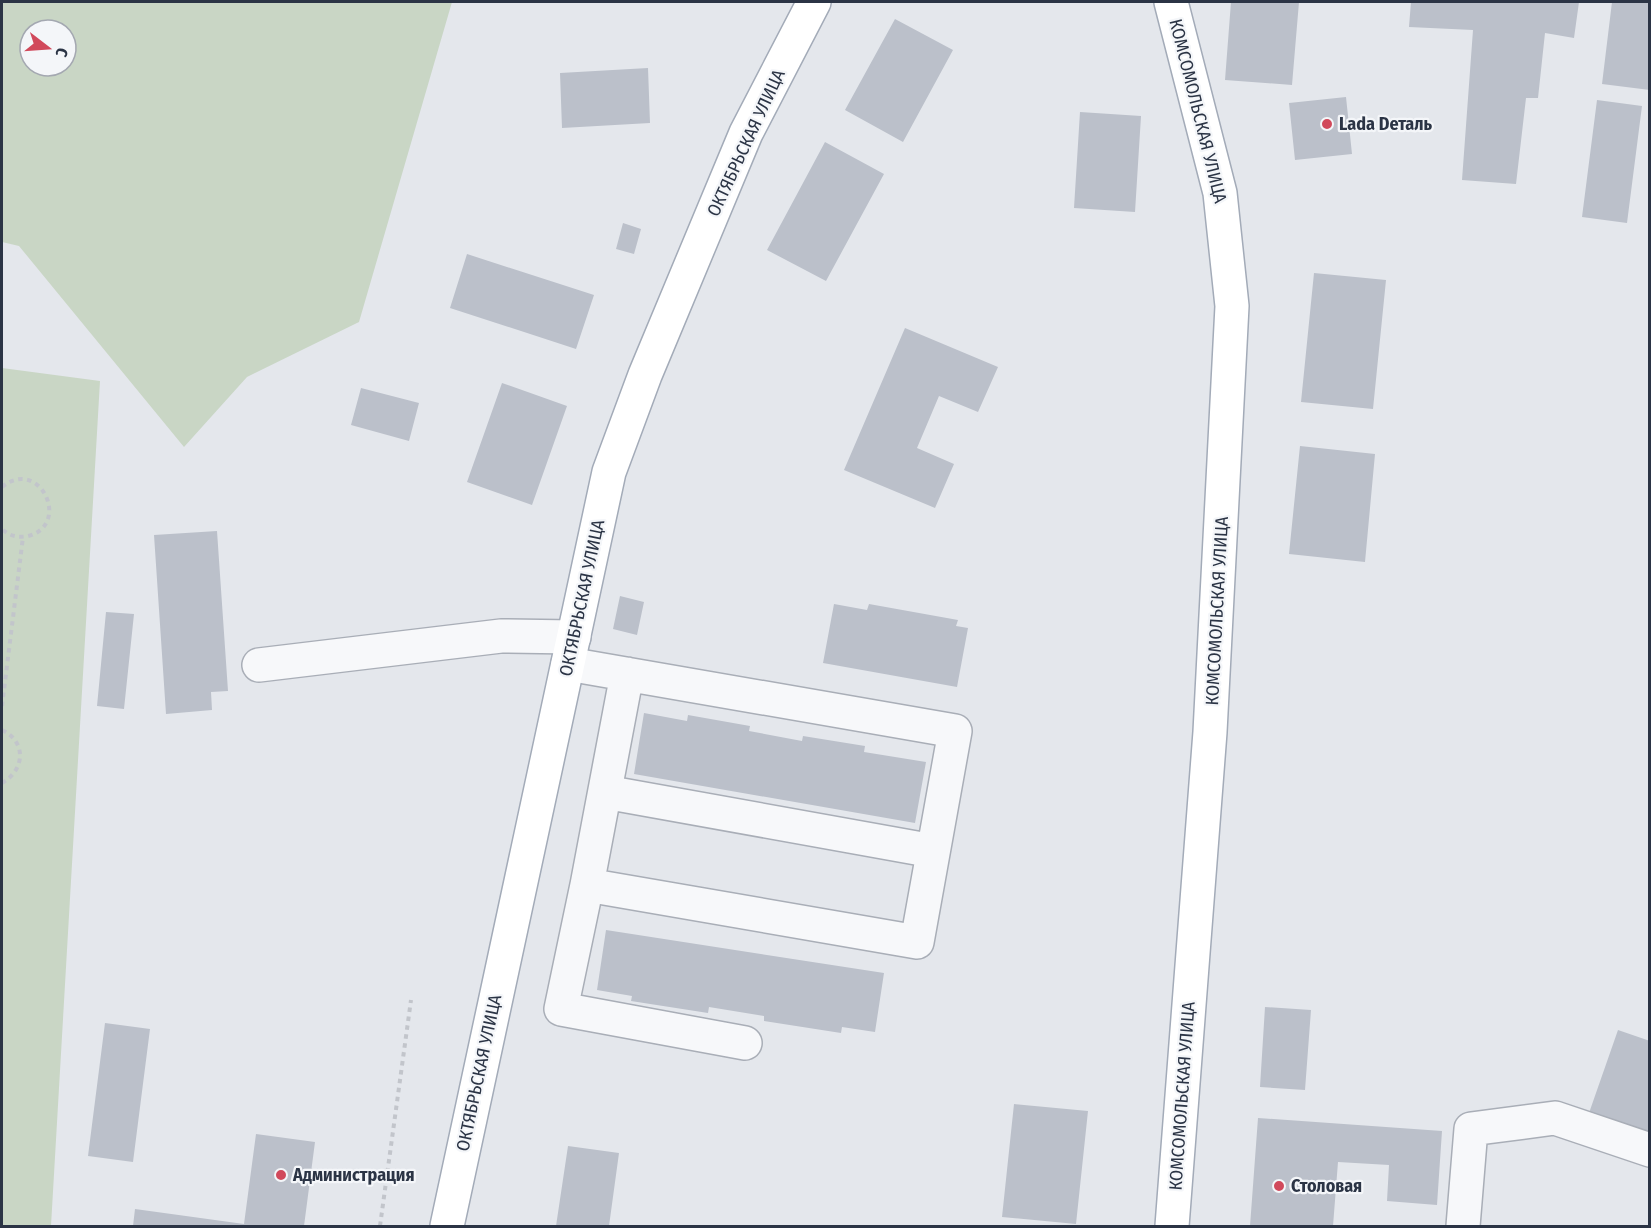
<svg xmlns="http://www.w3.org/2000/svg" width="1651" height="1228" font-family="'Fira Sans Condensed',sans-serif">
	<rect width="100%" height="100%" fill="#e4e7ec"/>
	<path fill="#c9d6c5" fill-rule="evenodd" d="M 2,2 L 452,2 L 359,322 L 247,377 L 184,447 L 19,246 L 2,242 ZM 30,30 L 66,30 L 66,66 L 30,66 Z
		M 2,368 L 100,381 L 51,1226 L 2,1226 Z"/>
	<path fill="#bbc0ca" d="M 1231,2 L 1299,2 L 1292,85 L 1225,80 Z
		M 1411,2 L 1579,2 L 1574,38 L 1545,33 L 1538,98 L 1526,98 L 1516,184 L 1462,180 L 1473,30 L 1409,27 Z
		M 1612,2 L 1650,2 L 1650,90 L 1602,84 Z
		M 895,19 L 953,50 L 903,142 L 845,110 Z
		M 648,68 L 650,123 L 562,128 L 560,73 Z
		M 1346,97 L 1352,154 L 1295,160 L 1289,103 Z
		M 1597,100 L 1642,106 L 1627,223 L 1582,217 Z
		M 1080,112 L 1141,116 L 1135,212 L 1074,208 Z
		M 825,142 L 884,174 L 826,281 L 767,250 Z
		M 623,223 L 641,229 L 634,254 L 616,249 Z
		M 467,254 L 594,295 L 576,349 L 450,308 Z
		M 1314,273 L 1386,280 L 1373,409 L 1301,402 Z
		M 905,328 L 998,367 L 978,412 L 939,396 L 917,448 L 954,464 L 935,508 L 844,470 Z
		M 502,383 L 567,406 L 532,505 L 467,482 Z
		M 361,388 L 419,403 L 409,441 L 351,425 Z
		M 1300,446 L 1375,454 L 1365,562 L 1289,554 Z
		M 217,531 L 228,691 L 211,692 L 212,710 L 166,714 L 154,535 Z
		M 620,596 L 644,602 L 637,635 L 613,629 Z
		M 834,604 L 867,610 L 869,604 L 958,620 L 956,626 L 968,628 L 957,687 L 823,663 Z
		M 106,612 L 134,614 L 124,709 L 97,706 Z
		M 644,713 L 687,721 L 688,715 L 750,726 L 749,731 L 802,741 L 803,736 L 865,746 L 864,752 L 926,762 L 915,823 L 634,774 Z
		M 606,930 L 884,973 L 875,1032 L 842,1027 L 841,1033 L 764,1021 L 764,1016 L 709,1007 L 708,1013 L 631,1001 L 632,996 L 597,990 Z
		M 1265,1007 L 1311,1010 L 1305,1090 L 1260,1087 Z
		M 105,1023 L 150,1029 L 133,1162 L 88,1156 Z
		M 1618,1030 L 1650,1041 L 1650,1134 L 1589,1113 Z
		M 1014,1104 L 1088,1111 L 1076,1224 L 1002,1217 Z
		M 1258,1118 L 1442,1131 L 1437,1205 L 1387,1201 L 1389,1165 L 1338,1162 L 1333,1226 L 1250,1226 Z
		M 256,1134 L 315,1142 L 304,1226 L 133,1226 L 135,1209 L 244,1224 Z
		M 568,1146 L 619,1153 L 609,1226 L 556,1226 Z"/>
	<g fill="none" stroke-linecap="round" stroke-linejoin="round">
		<defs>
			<path id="minor" d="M 568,664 L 955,731 L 917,942 L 587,885 L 627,674
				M 259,665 L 501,636 L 574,637
				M 605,792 L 933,851
				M 587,885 L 561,1009 L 745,1043
				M 1463,1226 L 1471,1129 L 1555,1118 L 1650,1150"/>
			<path id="major" d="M 1171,2 L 1220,193 L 1232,306 L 1210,732 L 1172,1226
				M 447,1226 L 609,472 L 645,375 L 746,133 L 814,2"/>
		</defs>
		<use href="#minor" stroke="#a9aeb7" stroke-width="36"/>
		<use href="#major" stroke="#a3abb8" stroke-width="36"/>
		<path stroke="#c2c5cb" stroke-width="4" stroke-dasharray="4.5 4.5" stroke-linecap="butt" d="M 2,487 C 40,456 72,525 28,536 C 18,538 9,536 2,529
			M 2,706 L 23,537
			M 2,730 C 27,742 25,770 2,783
			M 380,1226 L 411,1000"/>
		<use href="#minor" stroke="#f7f8fa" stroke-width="33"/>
		<use href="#major" stroke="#fff" stroke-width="33"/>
	</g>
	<g fill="#d1495b" stroke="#f4f6f9" stroke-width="2">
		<circle cx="1327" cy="124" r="6"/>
		<circle cx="281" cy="1175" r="6"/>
		<circle cx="1279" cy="1186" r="6"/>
	</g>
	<g text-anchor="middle" stroke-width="4.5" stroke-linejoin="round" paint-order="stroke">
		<g font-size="18" fill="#2b3445" stroke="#f4f6f9">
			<text transform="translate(1198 111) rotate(76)" y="6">КОМСОМОЛЬСКАЯ УЛИЦА</text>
			<text transform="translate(746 143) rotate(-65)" y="6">ОКТЯБРЬСКАЯ УЛИЦА</text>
			<text transform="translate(582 598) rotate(-78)" y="6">ОКТЯБРЬСКАЯ УЛИЦА</text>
			<text transform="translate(1217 611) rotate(-87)" y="6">КОМСОМОЛЬСКАЯ УЛИЦА</text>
			<text transform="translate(479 1073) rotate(-78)" y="6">ОКТЯБРЬСКАЯ УЛИЦА</text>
			<text transform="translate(1182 1096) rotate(-86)" y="6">КОМСОМОЛЬСКАЯ УЛИЦА</text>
		</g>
		<g font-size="18" font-weight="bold" fill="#2b3445" stroke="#f4f6f9" text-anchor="start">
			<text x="1339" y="130">Lada Dеталь</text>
			<text x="293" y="1181">Администрация</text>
			<text x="1291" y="1192">Столовая</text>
		</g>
	</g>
	<rect width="1651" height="1228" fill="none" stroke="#2b3445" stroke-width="6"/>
	<g transform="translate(48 48) rotate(107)"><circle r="28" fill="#f4f6f9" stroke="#a4a8b1" stroke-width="1.5"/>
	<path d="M0-4.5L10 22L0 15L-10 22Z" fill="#d1495b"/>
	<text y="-9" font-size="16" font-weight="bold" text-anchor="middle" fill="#2b3445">С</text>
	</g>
</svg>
